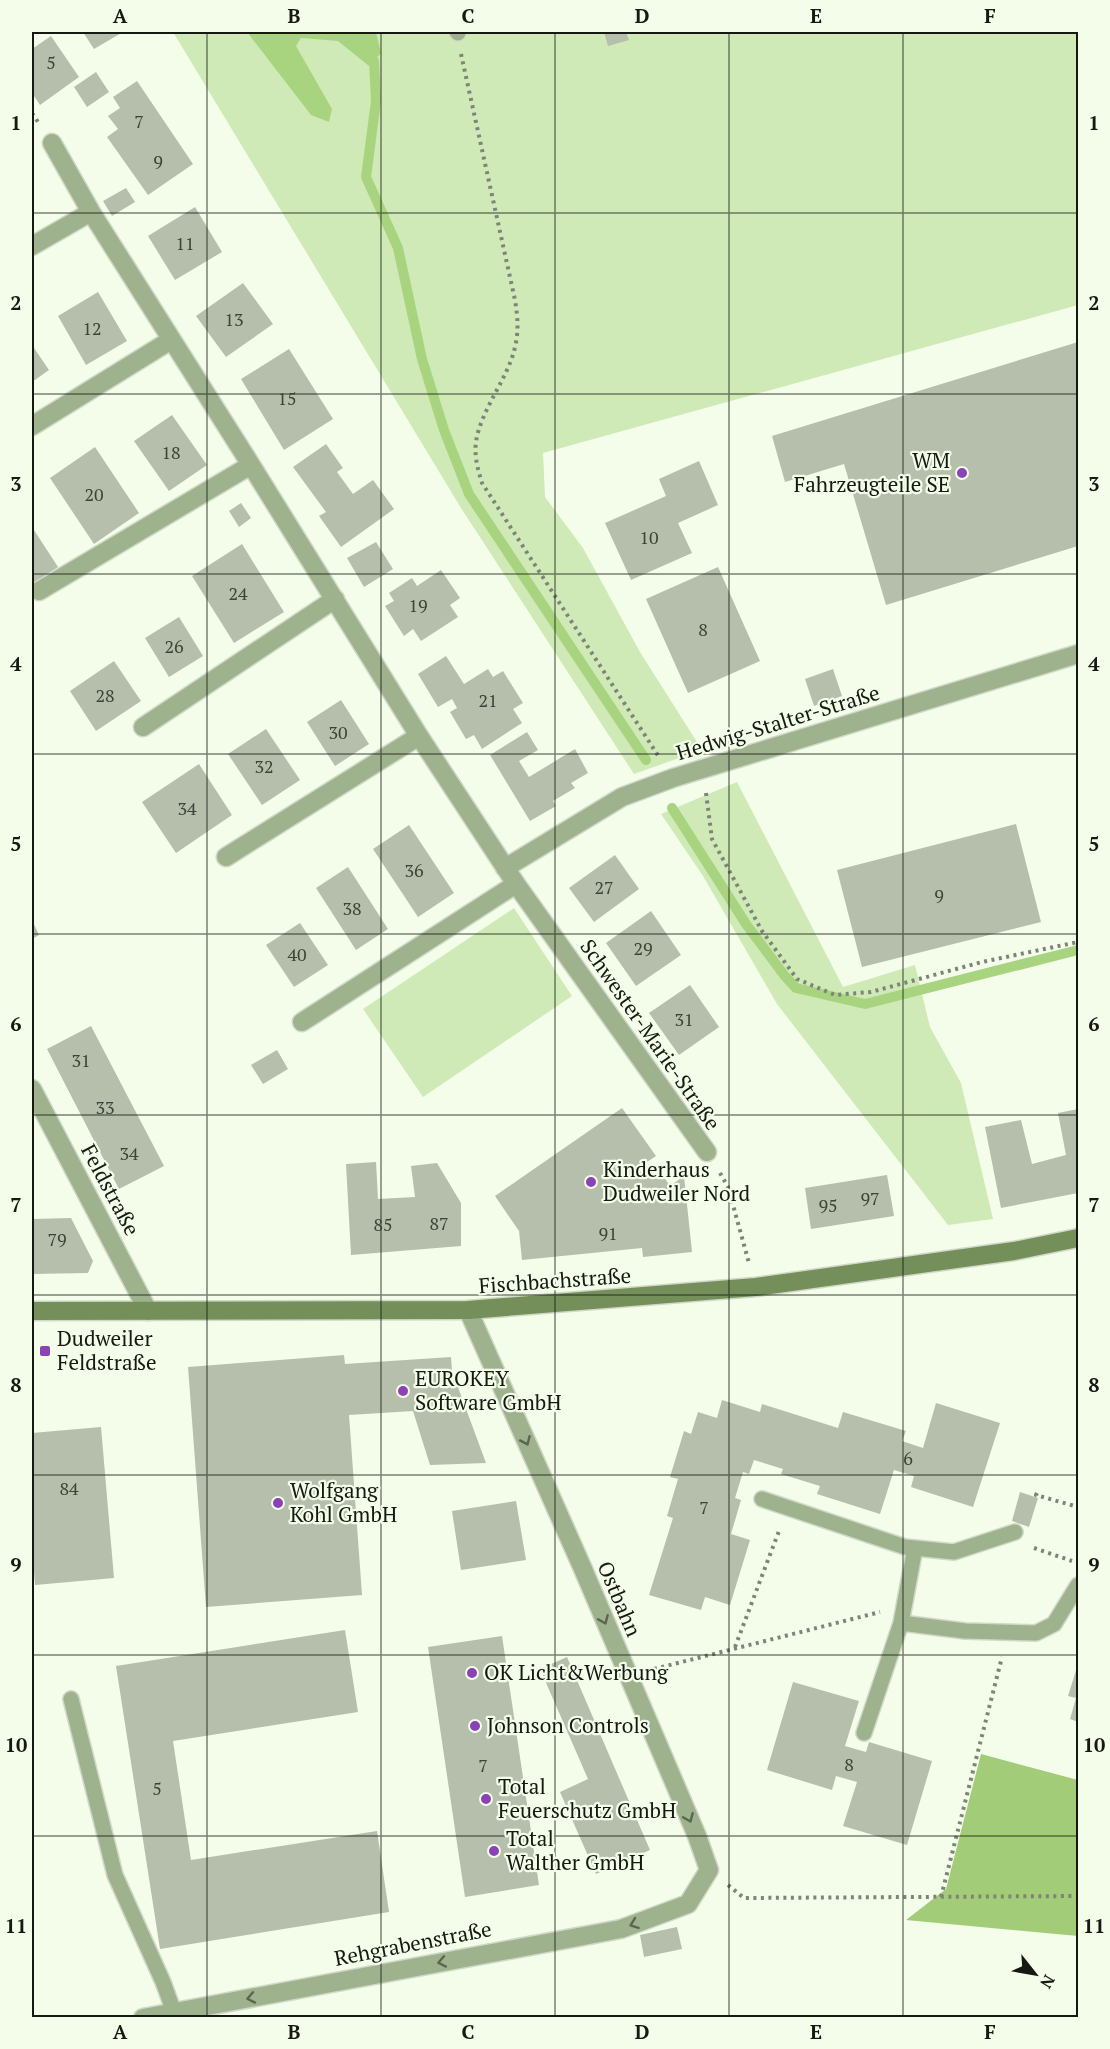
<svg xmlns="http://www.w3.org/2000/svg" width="1110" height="2049" font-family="'PT Serif',serif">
	<rect width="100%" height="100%" fill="#f3fdea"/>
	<path fill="#cfeab7" d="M 173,32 L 1078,32 L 1078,305 L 543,453 L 545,497 L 583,548 L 640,652 L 702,750 L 634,774 L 461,508 Z
		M 737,782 L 843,987 L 915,965 L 930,1027 L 961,1083 L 993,1219 L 948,1225 L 777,1004 L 703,876 L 661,814 Z
		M 514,908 L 572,996 L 423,1097 L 363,1009 Z"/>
	<path fill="#a2cc77" d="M 981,1754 L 1078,1780 L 1078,1936 L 906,1920 L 946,1889 Z"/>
	<path fill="#a9d47f" d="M 247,32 L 376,32 L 381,53 L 369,66 L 338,41 L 301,38 L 296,46 L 332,109 L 329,122 L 311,115 Z"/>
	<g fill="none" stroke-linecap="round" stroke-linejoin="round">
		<path stroke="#a9d47f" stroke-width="10" d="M 374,61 L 376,101 L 366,177 L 398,248 L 422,359 L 444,430 L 469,494 L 646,760
			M 672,808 L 746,924 L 784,975 L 796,988 L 865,1004 L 1078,950"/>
	</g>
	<path fill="#b5bfac" d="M 83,32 L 123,32 L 94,49 Z
		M 604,32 L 626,32 L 629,40 L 608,46 Z
		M 51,36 L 79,77 L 40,105 L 32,93 L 32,49 Z
		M 96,72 L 109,92 L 87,107 L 74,87 Z
		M 137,81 L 193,164 L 148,195 L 107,137 L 118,129 L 108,116 L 120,108 L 113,97 Z
		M 126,188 L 135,202 L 112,216 L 103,201 Z
		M 195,207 L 222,252 L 175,280 L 148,236 Z
		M 243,283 L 273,324 L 226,357 L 196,316 Z
		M 98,292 L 127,341 L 86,365 L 58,316 Z
		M 1078,342 L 1078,546 L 886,605 L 844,464 L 785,482 L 772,436 Z
		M 32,345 L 49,370 L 32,382 Z
		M 289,349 L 333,419 L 284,450 L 241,379 Z
		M 172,415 L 207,465 L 169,491 L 134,441 Z
		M 326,444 L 343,468 L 337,472 L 353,494 L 373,480 L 394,509 L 341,547 L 319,516 L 326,512 L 293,467 Z
		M 95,447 L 139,513 L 94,544 L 50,478 Z
		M 699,461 L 718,505 L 678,523 L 692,553 L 631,580 L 605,523 L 666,496 L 659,479 Z
		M 241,503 L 251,518 L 239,527 L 229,511 Z
		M 32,527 L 58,567 L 32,584 Z
		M 376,542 L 393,569 L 364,587 L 347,558 Z
		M 242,544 L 284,612 L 234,643 L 192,576 Z
		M 718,567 L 760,661 L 688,693 L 646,599 Z
		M 441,570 L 460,598 L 450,605 L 458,617 L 421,641 L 413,629 L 404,636 L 385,606 L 394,601 L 389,593 L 412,578 L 417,586 Z
		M 179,617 L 203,656 L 169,677 L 145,638 Z
		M 446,656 L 464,684 L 488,669 L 493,677 L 503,671 L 523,703 L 513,709 L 522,723 L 482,749 L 474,735 L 466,739 L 450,712 L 457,708 L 452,699 L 438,707 L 418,674 Z
		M 114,661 L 141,701 L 96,731 L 70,691 Z
		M 833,669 L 842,696 L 814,706 L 805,679 Z
		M 341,700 L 369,744 L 335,766 L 307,722 Z
		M 266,729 L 300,780 L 262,805 L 228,754 Z
		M 527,732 L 538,750 L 519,761 L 529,777 L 575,749 L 588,773 L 571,783 L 575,788 L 553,801 L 556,806 L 530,821 L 490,755 Z
		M 199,764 L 232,815 L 176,853 L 142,802 Z
		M 1016,824 L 1041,922 L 862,967 L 837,870 Z
		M 409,825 L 454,893 L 418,917 L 373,849 Z
		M 615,855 L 639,889 L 594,922 L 569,888 Z
		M 348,867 L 388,929 L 356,950 L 316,888 Z
		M 651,911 L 681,955 L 636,986 L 606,943 Z
		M 32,920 L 39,935 L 32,939 Z
		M 300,923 L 328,965 L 294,987 L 266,945 Z
		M 690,985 L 719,1027 L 679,1055 L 649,1013 Z
		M 91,1026 L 164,1166 L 119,1189 L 47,1049 Z
		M 277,1050 L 288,1069 L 263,1084 L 251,1065 Z
		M 622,1108 L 656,1156 L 638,1168 L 646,1179 L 659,1170 L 670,1186 L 684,1176 L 692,1252 L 643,1257 L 642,1248 L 522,1260 L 519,1231 L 495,1196 Z
		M 1078,1109 L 1078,1193 L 1001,1208 L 985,1127 L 1021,1120 L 1032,1164 L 1066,1155 L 1058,1113 Z
		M 376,1162 L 378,1199 L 415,1197 L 411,1166 L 437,1163 L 461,1203 L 461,1246 L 351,1255 L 346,1164 Z
		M 887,1175 L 894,1216 L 811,1229 L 805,1188 Z
		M 71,1218 L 93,1261 L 88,1273 L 32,1274 L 32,1219 Z
		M 344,1355 L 345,1364 L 451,1357 L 452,1371 L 486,1463 L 430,1465 L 413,1411 L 349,1415 L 362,1595 L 206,1607 L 188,1367 Z
		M 722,1400 L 760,1412 L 762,1404 L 838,1428 L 843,1412 L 906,1431 L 902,1441 L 923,1448 L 936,1403 L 1000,1423 L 973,1507 L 911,1487 L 914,1476 L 894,1470 L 880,1514 L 817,1494 L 820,1486 L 781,1474 L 783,1469 L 754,1460 L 749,1474 L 743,1472 L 735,1498 L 741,1500 L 731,1534 L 750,1540 L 730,1605 L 705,1597 L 701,1610 L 649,1595 L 673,1518 L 667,1516 L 678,1479 L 670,1477 L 684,1431 L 691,1434 L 698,1412 L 717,1418 Z
		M 101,1427 L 114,1578 L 35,1585 L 32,1546 L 32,1433 Z
		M 1020,1492 L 1038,1498 L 1029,1527 L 1012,1521 Z
		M 516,1501 L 526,1560 L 461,1570 L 452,1511 Z
		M 345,1630 L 358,1712 L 173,1741 L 191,1860 L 377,1831 L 389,1912 L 160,1949 L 116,1666 Z
		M 502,1636 L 539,1885 L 465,1897 L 428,1647 Z
		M 567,1657 L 650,1850 L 596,1874 L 560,1792 L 588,1779 L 540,1669 Z
		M 1078,1664 L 1078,1722 L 1070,1719 L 1076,1698 L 1068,1696 Z
		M 793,1682 L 859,1701 L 845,1746 L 866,1752 L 869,1742 L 932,1761 L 907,1845 L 843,1826 L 857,1782 L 836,1776 L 832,1790 L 767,1770 Z
		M 677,1927 L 682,1949 L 644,1957 L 640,1935 Z"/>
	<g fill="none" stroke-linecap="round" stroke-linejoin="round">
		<defs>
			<path id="lane" d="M 457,32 L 458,33
				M 762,1499 L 905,1547 L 954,1552 L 1015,1532
				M 901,1623 L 965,1631 L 1036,1633 L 1054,1624 L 1078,1585
				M 71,1699 L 115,1875 L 163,1982 L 174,2012
				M 864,1733 L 901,1623 L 915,1548"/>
			<path id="street" d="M 52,143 L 91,212 L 251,465 L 419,736 L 516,884 L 707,1152
				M 32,246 L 91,212
				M 32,426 L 171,340
				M 39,591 L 251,465
				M 143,727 L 335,599
				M 226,857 L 419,736
				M 505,868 L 622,797 L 673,778 L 1078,654
				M 302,1022 L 516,884
				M 32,1089 L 148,1311
				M 143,2018 L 621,1929 L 688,1904 L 709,1870 L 697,1836 L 583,1569 L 468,1310"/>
			<path id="secondary" d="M 32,1311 L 468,1310 L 756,1287 L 1014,1251 L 1078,1238"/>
		</defs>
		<use href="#lane" stroke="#d0d9c7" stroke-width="18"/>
		<use href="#street" stroke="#d0d9c7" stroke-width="21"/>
		<use href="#secondary" stroke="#d0d9c7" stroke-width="21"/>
		<path stroke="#7e8478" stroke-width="4" stroke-dasharray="3 4.5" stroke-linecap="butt" d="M 461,54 L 515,300 C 518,318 519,333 514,351 C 507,379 480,412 476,442 C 474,456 478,470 482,483 L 659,757
			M 32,113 L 38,122
			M 706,793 L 712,839 L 762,931 L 797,979 L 835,995 L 871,992 L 982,962 L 1078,942
			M 720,1173 L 728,1187 L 749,1263
			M 1037,1493 L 1036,1495 L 1078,1507
			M 1034,1548 L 1072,1561
			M 735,1647 L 779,1531
			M 654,1669 L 880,1612
			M 728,1885 L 744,1898 L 1078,1896
			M 941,1897 L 1002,1657"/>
		<use href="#lane" stroke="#9fb28e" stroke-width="15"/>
		<use href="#street" stroke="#9fb28e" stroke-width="18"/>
		<use href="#secondary" stroke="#748f5a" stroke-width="18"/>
	</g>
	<defs><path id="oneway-chevron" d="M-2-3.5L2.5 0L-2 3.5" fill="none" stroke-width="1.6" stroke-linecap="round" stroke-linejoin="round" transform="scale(1.5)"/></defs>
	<g stroke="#5a6650">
		<use href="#oneway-chevron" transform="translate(526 1441) rotate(66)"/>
		<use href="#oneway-chevron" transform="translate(604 1620) rotate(67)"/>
		<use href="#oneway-chevron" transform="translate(689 1818) rotate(67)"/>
		<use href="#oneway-chevron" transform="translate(634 1924) rotate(160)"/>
		<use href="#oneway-chevron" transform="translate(442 1962) rotate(169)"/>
		<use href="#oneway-chevron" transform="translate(251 1998) rotate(169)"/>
	</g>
	<path fill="none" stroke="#161912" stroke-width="1.5" stroke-opacity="0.55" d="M 207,32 L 207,2018M 381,32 L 381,2018M 555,32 L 555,2018M 729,32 L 729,2018M 903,32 L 903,2018M 32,213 L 1078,213M 32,394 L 1078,394M 32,574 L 1078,574M 32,754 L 1078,754M 32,934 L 1078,934M 32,1115 L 1078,1115M 32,1295 L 1078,1295M 32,1475 L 1078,1475M 32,1655 L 1078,1655M 32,1836 L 1078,1836"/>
	<g fill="#8a42b5" stroke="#f3fdea" stroke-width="2">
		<circle cx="962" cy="473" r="6"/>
		<circle cx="591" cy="1182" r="6"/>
		<rect x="39" y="1345" width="12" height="12" rx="3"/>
		<circle cx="403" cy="1391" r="6"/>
		<circle cx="278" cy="1503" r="6"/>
		<circle cx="472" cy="1673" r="6"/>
		<circle cx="475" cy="1726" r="6"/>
		<circle cx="486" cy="1799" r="6"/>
		<circle cx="494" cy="1851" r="6"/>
	</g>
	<g text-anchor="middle" stroke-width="4.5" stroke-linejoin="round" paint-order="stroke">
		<g font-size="18" fill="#3e4238">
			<text x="51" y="69">5</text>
			<text x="139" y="128">7</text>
			<text x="158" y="168">9</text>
			<text x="185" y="250">11</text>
			<text x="234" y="326">13</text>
			<text x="92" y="335">12</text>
			<text x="287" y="405">15</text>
			<text x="171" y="459">18</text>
			<text x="94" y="501">20</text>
			<text x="649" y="544">10</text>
			<text x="238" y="600">24</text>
			<text x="418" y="612">19</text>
			<text x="703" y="636">8</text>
			<text x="174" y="653">26</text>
			<text x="105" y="702">28</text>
			<text x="488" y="707">21</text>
			<text x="338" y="739">30</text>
			<text x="264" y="773">32</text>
			<text x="187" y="815">34</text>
			<text x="414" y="877">36</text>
			<text x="604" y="894">27</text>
			<text x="939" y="902">9</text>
			<text x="352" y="915">38</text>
			<text x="643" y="955">29</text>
			<text x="297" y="961">40</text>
			<text x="684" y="1026">31</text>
			<text x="81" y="1067">31</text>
			<text x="105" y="1114">33</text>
			<text x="129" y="1160">34</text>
			<text x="870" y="1205">97</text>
			<text x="828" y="1212">95</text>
			<text x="439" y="1230">87</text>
			<text x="383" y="1231">85</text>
			<text x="608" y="1240">91</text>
			<text x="57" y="1246">79</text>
			<text x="908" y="1465">6</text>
			<text x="69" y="1495">84</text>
			<text x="704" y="1514">7</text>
			<text x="849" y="1771">8</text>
			<text x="483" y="1772">7</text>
			<text x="157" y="1795">5</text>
		</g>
		<g font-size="21" fill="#161912" stroke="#f3fdea" text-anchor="start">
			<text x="950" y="468" text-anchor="end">WM<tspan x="950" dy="24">Fahrzeugteile SE</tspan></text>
			<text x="603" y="1177">Kinderhaus<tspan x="603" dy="24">Dudweiler Nord</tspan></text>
			<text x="57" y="1346">Dudweiler<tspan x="57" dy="24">Feldstraße</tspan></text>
			<text x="415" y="1386">EUROKEY<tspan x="415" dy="24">Software GmbH</tspan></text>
			<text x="290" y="1498">Wolfgang<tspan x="290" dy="24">Kohl GmbH</tspan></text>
			<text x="484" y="1680">OK Licht&amp;Werbung</text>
			<text x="487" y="1733">Johnson Controls</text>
			<text x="498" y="1794">Total<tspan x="498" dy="24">Feuerschutz GmbH</tspan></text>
			<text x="506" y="1846">Total<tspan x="506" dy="24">Walther GmbH</tspan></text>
		</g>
		<g font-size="21" fill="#161912" stroke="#f3fdea">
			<text transform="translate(778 723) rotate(-17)" y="7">Hedwig-Stalter-Straße</text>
			<text transform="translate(650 1035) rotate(55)" y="7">Schwester-Marie-Straße</text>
			<text transform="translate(110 1190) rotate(62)" y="7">Feldstraße</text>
			<text transform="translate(555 1281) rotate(-4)" y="7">Fischbachstraße</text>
			<text transform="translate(619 1599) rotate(67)" y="7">Ostbahn</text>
			<text transform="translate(413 1944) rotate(-11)" y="7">Rehgrabenstraße</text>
		</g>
	</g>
	<rect width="1110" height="2049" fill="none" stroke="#f3fdea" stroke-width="66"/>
	<g transform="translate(1035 1974) rotate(121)" stroke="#f3fdea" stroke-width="4.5" paint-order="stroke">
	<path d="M0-4.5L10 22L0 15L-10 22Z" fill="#161912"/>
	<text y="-9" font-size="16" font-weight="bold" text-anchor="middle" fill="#161912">N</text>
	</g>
	<rect x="33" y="33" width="1044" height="1983" fill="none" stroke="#161912" stroke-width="2"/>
	<g font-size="20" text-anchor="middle" font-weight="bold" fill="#161912">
		<text x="120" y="23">A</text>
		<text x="294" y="23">B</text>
		<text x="468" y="23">C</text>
		<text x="642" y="23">D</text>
		<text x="816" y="23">E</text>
		<text x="990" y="23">F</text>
		<text x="16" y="130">1</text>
		<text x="1094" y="130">1</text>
		<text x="16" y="310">2</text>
		<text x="1094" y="310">2</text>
		<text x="16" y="491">3</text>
		<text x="1094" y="491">3</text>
		<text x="16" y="671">4</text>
		<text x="1094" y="671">4</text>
		<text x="16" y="851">5</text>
		<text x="1094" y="851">5</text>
		<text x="16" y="1031">6</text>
		<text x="1094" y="1031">6</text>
		<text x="16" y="1212">7</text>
		<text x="1094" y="1212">7</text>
		<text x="16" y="1392">8</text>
		<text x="1094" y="1392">8</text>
		<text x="16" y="1572">9</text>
		<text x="1094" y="1572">9</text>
		<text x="16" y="1752">10</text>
		<text x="1094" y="1752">10</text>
		<text x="16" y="1933">11</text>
		<text x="1094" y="1933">11</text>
		<text x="120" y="2039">A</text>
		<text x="294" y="2039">B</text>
		<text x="468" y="2039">C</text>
		<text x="642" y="2039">D</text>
		<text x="816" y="2039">E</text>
		<text x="990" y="2039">F</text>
	</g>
</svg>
